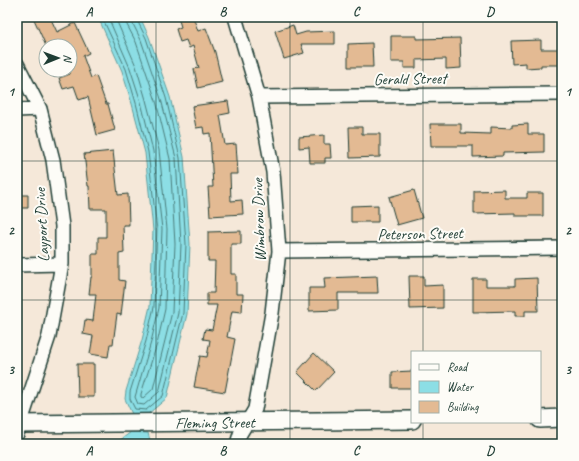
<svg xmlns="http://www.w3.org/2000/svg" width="579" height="461" font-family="Caveat,sans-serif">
	<rect width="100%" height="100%" fill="#f5e8d9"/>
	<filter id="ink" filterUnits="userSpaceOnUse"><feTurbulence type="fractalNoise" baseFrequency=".025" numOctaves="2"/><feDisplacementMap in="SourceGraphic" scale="8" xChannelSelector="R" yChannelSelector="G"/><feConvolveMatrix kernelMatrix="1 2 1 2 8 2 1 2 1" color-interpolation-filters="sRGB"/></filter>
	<g filter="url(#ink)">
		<path fill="#8cdee5" stroke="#609e9e" d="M 98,17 L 140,17 L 149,37 L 170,97 L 184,157 L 190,244 L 187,314 L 174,368 L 167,398 L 148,414 L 132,414 L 125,399 L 126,391 L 142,340 L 150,306 L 153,230 L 145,153 L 132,104 L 122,71 Z
			M 131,432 L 148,433 L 151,444 L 115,444 Z"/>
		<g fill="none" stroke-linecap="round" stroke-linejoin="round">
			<path stroke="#4b7d7b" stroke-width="1" d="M 102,17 L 126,69 L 136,103 L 148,152 L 157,230 L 154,307 L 146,341 L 130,392 L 130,399 L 135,409 L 146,410 L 163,396 L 170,367 L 183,313 L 186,244 L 180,158 L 166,98 L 146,38 L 137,20 L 136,17
				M 108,17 L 130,68 L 141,102 L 153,151 L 162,229 L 159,308 L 151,342 L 135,397 L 138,404 L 144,405 L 159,392 L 178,313 L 181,244 L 176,158 L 161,99 L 141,40 L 132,22 L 131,17
				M 115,17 L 136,66 L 146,100 L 159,150 L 167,229 L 165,309 L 157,344 L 141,394 L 141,397 L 143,398 L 153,389 L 172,312 L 175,244 L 170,159 L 156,101 L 136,42 L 126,23 L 125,17"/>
		</g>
		<path fill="#e3ba93" stroke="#1f3d34" d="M 33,17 L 50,17 L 57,32 L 75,23 L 89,53 L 83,56 L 91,78 L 96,76 L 106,104 L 108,104 L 115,130 L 97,135 L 88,97 L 79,100 L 74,86 L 63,89 L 59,78 L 70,74 L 70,46 L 46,46 Z
			M 178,17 L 193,17 L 198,31 L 206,28 L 215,52 L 222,82 L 198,88 L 194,69 L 199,68 L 193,46 L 189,48 L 186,40 L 180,42 L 176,29 L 181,27 Z
			M 293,25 L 296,35 L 306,32 L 335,31 L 335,44 L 301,44 L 304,53 L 284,59 L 275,31 Z
			M 391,36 L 416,36 L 416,39 L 460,38 L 461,68 L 446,69 L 446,59 L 416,60 L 416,68 L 404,68 L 404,62 L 391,62 Z
			M 541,40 L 541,49 L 562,49 L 562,65 L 541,65 L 541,67 L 526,68 L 526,63 L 512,64 L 511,41 Z
			M 372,43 L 373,67 L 348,67 L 348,44 Z
			M 228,101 L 230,113 L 220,115 L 225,145 L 236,144 L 238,174 L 230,174 L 231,201 L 242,200 L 243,214 L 210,216 L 208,187 L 213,187 L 210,133 L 204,134 L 203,127 L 196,128 L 192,106 Z
			M 430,124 L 461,124 L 461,133 L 491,134 L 491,127 L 512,128 L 512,125 L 528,124 L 528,134 L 544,134 L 544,152 L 503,153 L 503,156 L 473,157 L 473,146 L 431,146 Z
			M 349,127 L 362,127 L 362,134 L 380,134 L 380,157 L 350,158 Z
			M 324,135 L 324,144 L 330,144 L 331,158 L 325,158 L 325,163 L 310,163 L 309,147 L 299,148 L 299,137 Z
			M 113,151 L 118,195 L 128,194 L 129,225 L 123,225 L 124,253 L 119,254 L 119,280 L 125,281 L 121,315 L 117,314 L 113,344 L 110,344 L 108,357 L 90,354 L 93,336 L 83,334 L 85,320 L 93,321 L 96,294 L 89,294 L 91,277 L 92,277 L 92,254 L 98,254 L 98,237 L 106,237 L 106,209 L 90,209 L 89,186 L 88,186 L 84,154 Z
			M 414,190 L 422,218 L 397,225 L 389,197 Z
			M 505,190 L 505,198 L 527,198 L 527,193 L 543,193 L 543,216 L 515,216 L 515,213 L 474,214 L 474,191 Z
			M 17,195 L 28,195 L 28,208 L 17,208 Z
			M 378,205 L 378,222 L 351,222 L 351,206 Z
			M 241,231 L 241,244 L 231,244 L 231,274 L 236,274 L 236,294 L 243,294 L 242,312 L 232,311 L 227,337 L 235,339 L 225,392 L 194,387 L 200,356 L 207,357 L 210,340 L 203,339 L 205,329 L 212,330 L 217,305 L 207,305 L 207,293 L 214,293 L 215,261 L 208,261 L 208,232 Z
			M 377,276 L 378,293 L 338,293 L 338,310 L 309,311 L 309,288 L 325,288 L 324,278 Z
			M 409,276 L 424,276 L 424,286 L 443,285 L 443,308 L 410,309 Z
			M 537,278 L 538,311 L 525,311 L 525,316 L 515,316 L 515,311 L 473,312 L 473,279 L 486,279 L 486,286 L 515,286 L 515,279 Z
			M 314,353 L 334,372 L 316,391 L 297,372 Z
			M 77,364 L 94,364 L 94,397 L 78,397 Z
			M 412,371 L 412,388 L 392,388 L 392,372 Z"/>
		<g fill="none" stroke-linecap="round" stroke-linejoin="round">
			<defs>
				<path id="minor" d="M 235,17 L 259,97 L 273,172 L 279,251 L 272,313 L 255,409 L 240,434 L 237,444
					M 17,64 L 40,109 L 53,160 L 62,226 L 62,264 L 49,336 L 17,434
					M 259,97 L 562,94
					M 17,110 L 40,109
					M 279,251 L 562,248
					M 17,265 L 62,264"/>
				<g id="tertiary">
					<path d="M 540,419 L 562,418"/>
					<path id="s1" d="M 17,424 L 412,420"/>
				</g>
			</defs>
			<use href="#minor" stroke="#1f3d34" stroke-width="16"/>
			<use href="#tertiary" stroke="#1f3d34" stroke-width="20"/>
			<use href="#minor" stroke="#fdfcf7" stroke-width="13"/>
			<use href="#tertiary" stroke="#fdfcf7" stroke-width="17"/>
		</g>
	</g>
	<path fill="none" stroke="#1f3d34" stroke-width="1" stroke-opacity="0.55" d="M 156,17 L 156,444M 290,17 L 290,444M 423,17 L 423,352M 17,161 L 562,161M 17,300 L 562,300M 423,422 L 423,444"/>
	<g text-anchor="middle" stroke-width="4" stroke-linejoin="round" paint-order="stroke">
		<g font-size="16" fill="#1f3d34" stroke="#fdfcf7">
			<text transform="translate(410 78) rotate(-1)" y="6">Gerald Street</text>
			<text transform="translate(258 220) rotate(-92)" y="6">Wimbrow Drive</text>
			<text transform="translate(41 225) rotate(-93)" y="6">Layport Drive</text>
			<text transform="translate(420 233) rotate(-1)" y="6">Peterson Street</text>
			<text dy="6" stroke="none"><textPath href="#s1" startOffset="198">Fleming Street</textPath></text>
		</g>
	</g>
	<rect width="579" height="461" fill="none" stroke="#fdfcf7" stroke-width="44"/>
	<rect x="411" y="351" width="130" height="72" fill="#fdfcf7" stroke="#a4b0a9"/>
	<rect x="419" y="364" width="20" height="6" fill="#fdfcf7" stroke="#a4b0a9"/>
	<text x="447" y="371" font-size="12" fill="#1f3d34">Road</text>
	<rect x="419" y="381" width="20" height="12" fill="#8cdee5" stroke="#a4b0a9"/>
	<text x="447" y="391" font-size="12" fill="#1f3d34">Water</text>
	<rect x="419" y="401" width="20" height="12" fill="#e3ba93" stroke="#a4b0a9"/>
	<text x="447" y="411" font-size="12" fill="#1f3d34">Building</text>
	<g transform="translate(58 58) rotate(89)"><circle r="19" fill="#fdfcf7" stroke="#a4b0a9"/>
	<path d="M0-3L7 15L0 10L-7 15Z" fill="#1f3d34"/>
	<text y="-6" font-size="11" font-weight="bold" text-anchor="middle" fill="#1f3d34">N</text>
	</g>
	<rect x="22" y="22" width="535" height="417" fill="none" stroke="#1f3d34" stroke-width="1.5"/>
	<g font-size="13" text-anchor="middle" font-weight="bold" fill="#1f3d34">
		<text x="89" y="16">A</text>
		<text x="223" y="16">B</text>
		<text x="356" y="16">C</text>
		<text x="490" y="16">D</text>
		<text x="11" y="96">1</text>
		<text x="568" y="96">1</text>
		<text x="11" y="235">2</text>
		<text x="568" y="235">2</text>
		<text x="11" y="374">3</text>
		<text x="568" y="374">3</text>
		<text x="89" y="455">A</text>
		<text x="223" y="455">B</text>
		<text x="356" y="455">C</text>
		<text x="490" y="455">D</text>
	</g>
</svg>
